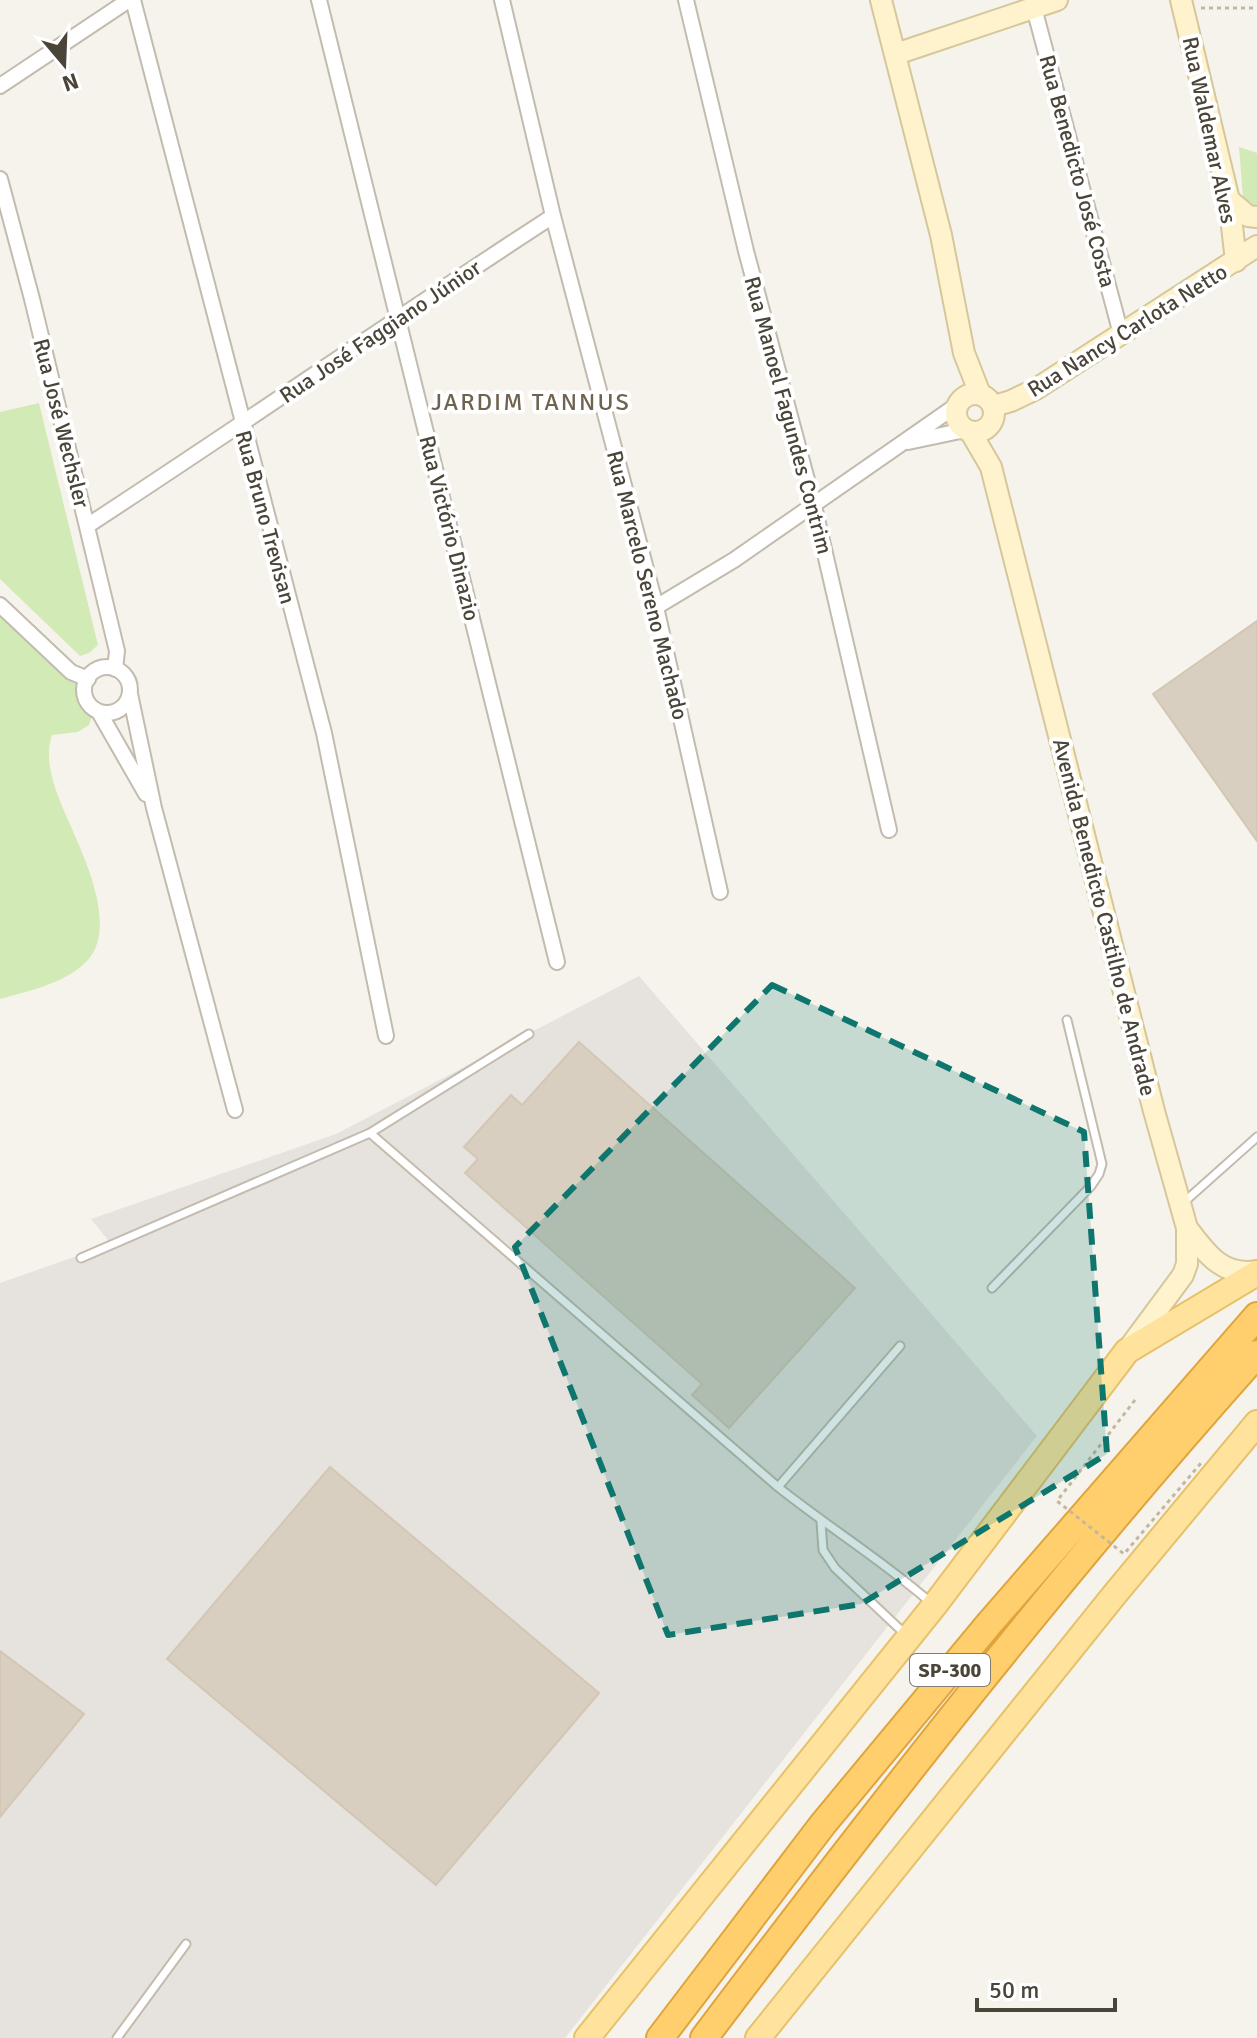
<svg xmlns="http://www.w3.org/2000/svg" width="1257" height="2038" font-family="Signika,sans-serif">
	<rect width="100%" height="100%" fill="#f6f3ec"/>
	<path fill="#e6e2dd" d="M 639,976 L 1037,1436 L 565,2038 L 0,2038 L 0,1283 L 111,1244 L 91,1219 L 336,1134 Z"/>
	<path fill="#d2eab5" d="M 1239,147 L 1257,153 L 1257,207 L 1243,197 Z
		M 39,403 L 98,645 L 89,653 L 80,656 L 0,579 L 0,412 Z
		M 0,606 C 19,624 93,683 94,706 C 94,712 91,719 89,725 L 78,732 L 52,735 C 44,759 53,783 62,806 C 78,845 123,927 85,963 C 63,984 28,991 0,999 Z"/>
	<path fill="#d8cfc1" stroke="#d3c7b4" stroke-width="2" d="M 1257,621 L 1257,841 L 1153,694 Z
		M 579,1042 L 855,1288 L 729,1428 L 692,1395 L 702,1384 L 465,1173 L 478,1159 L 464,1147 L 511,1095 L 522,1105 Z
		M 330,1467 L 599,1693 L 436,1885 L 167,1659 Z
		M 0,1651 L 84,1714 L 0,1817 Z"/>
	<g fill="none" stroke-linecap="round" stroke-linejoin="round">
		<defs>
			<path id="service" d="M 529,1034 L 370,1133 L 778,1487
				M 1183,1203 L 1257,1137
				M 81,1258 L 370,1133
				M 992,1288 L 1091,1186 L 1099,1174 L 1102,1164 L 1067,1020
				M 900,1346 L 778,1487 C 828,1527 882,1560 930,1602
				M 821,1522 L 823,1550 L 835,1568 L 905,1634
				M 117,2038 L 186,1944"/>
			<path id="minor" d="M 133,0 L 324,733 L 386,1036
				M 319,0 L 557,962
				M 502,0 L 553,216 L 656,607 L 720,892
				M 686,0 L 746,251 L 814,506 L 889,830
				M 1034,8 L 1121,334
				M 0,86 L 129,0
				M 0,179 L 32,299 L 117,651 L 115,669
				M 908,442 L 965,430
				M 87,526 C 243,424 396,318 553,216
				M 0,605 L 71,672 L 88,679
				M 656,607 L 734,560 L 957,405
				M84 690a23 23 0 1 1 46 0a23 23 0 1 1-46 0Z
				M 130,694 L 154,808 L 235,1110
				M 99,712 L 146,794"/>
			<path id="secondary" d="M 881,0 L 941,235 L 964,353 L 980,394
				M 1181,0 L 1229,200 L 1236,261
				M 896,54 L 1057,0
				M 1229,200 L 1248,216 L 1257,217
				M956 413a19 19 0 1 1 38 0a19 19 0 1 1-38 0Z
				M 994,406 L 1011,401 L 1036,389 L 1257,246
				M 970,431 L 991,467 L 1154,1111 L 1187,1228 L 1187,1264 L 1183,1275 L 1129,1348
				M 1187,1228 C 1206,1253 1222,1277 1257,1271"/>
			<path id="primary" d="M 587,2038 L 934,1606 L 1127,1351 L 1257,1273
				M 758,2038 L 1115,1594 L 1257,1423"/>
			<path id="motorway" d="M 660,2038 L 823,1824 L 988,1625 L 1257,1316
				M 704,2038 C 881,1804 1061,1573 1257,1354"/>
		</defs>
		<use href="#service" stroke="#c2bbae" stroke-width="11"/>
		<use href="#minor" stroke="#c2bbae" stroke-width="18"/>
		<use href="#secondary" stroke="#d6c79b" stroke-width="24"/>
		<use href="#primary" stroke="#e6c16a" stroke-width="28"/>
		<use href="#motorway" stroke="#e0a43c" stroke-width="30"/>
		<path stroke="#c4b79f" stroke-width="3" stroke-dasharray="4 4" stroke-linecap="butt" d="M 1201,8 L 1257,8"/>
		<use href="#service" stroke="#fff" stroke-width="7"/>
		<use href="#minor" stroke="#fff" stroke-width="14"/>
		<use href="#secondary" stroke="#fff3cd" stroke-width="20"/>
		<use href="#primary" stroke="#ffe39c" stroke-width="24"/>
		<use href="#motorway" stroke="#ffcf6e" stroke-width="26"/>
		<path stroke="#c4b79f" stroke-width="3" stroke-dasharray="4 4" stroke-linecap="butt" d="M 1135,1400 L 1057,1501 L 1124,1554 L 1201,1463"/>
	</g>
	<path fill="#0f766e" fill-opacity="0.2" stroke="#0f766e" stroke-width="6" stroke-dasharray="16 10" stroke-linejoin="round" d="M 772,985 L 1084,1132 L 1107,1454 L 861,1604 L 668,1635 L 515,1247 Z"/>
	<g text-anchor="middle" stroke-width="8" stroke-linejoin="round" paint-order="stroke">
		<rect fill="#fff" stroke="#817c74" stroke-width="2" x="910" y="1654" width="80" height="32" rx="6"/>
		<g font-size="20" font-weight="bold" fill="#4b4439">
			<text x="950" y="1677">SP-300</text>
		</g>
		<g font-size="22" fill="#4b4439" stroke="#fff">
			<text transform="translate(1210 130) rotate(78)" y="8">Rua Waldemar Alves</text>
			<text transform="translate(1078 171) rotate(75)" y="8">Rua Benedicto José Costa</text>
			<text transform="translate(1127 330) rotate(-32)" y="8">Rua Nancy Carlota Netto</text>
			<text transform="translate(380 331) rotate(-34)" y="8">Rua José Faggiano Júnior</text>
			<text transform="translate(789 415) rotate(75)" y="8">Rua Manoel Fagundes Contrim</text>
			<text transform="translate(62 423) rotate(76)" y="8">Rua José Wechsler</text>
			<text transform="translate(266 517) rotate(75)" y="8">Rua Bruno Trevisan</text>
			<text transform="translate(450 528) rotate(76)" y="8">Rua Victório Dinazio</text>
			<text transform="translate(648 585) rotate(76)" y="8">Rua Marcelo Sereno Machado</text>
			<text transform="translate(1105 917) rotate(76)" y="8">Avenida Benedicto Castilho de Andrade</text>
		</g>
		<g font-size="24" letter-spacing="2" fill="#6e6250" stroke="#fff">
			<text x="531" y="410">JARDIM TANNUS</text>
		</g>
	</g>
	<g transform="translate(64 64) rotate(161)" stroke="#ffffff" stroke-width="6" paint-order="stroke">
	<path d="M0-6L14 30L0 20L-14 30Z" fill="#4b4439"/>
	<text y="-12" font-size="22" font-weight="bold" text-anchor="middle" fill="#4b4439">N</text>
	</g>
	<path d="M977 1998v12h138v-12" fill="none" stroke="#4b4439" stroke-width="4"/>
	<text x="989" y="1998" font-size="24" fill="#4b4439" stroke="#ffffff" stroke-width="6" paint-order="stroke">50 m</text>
</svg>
